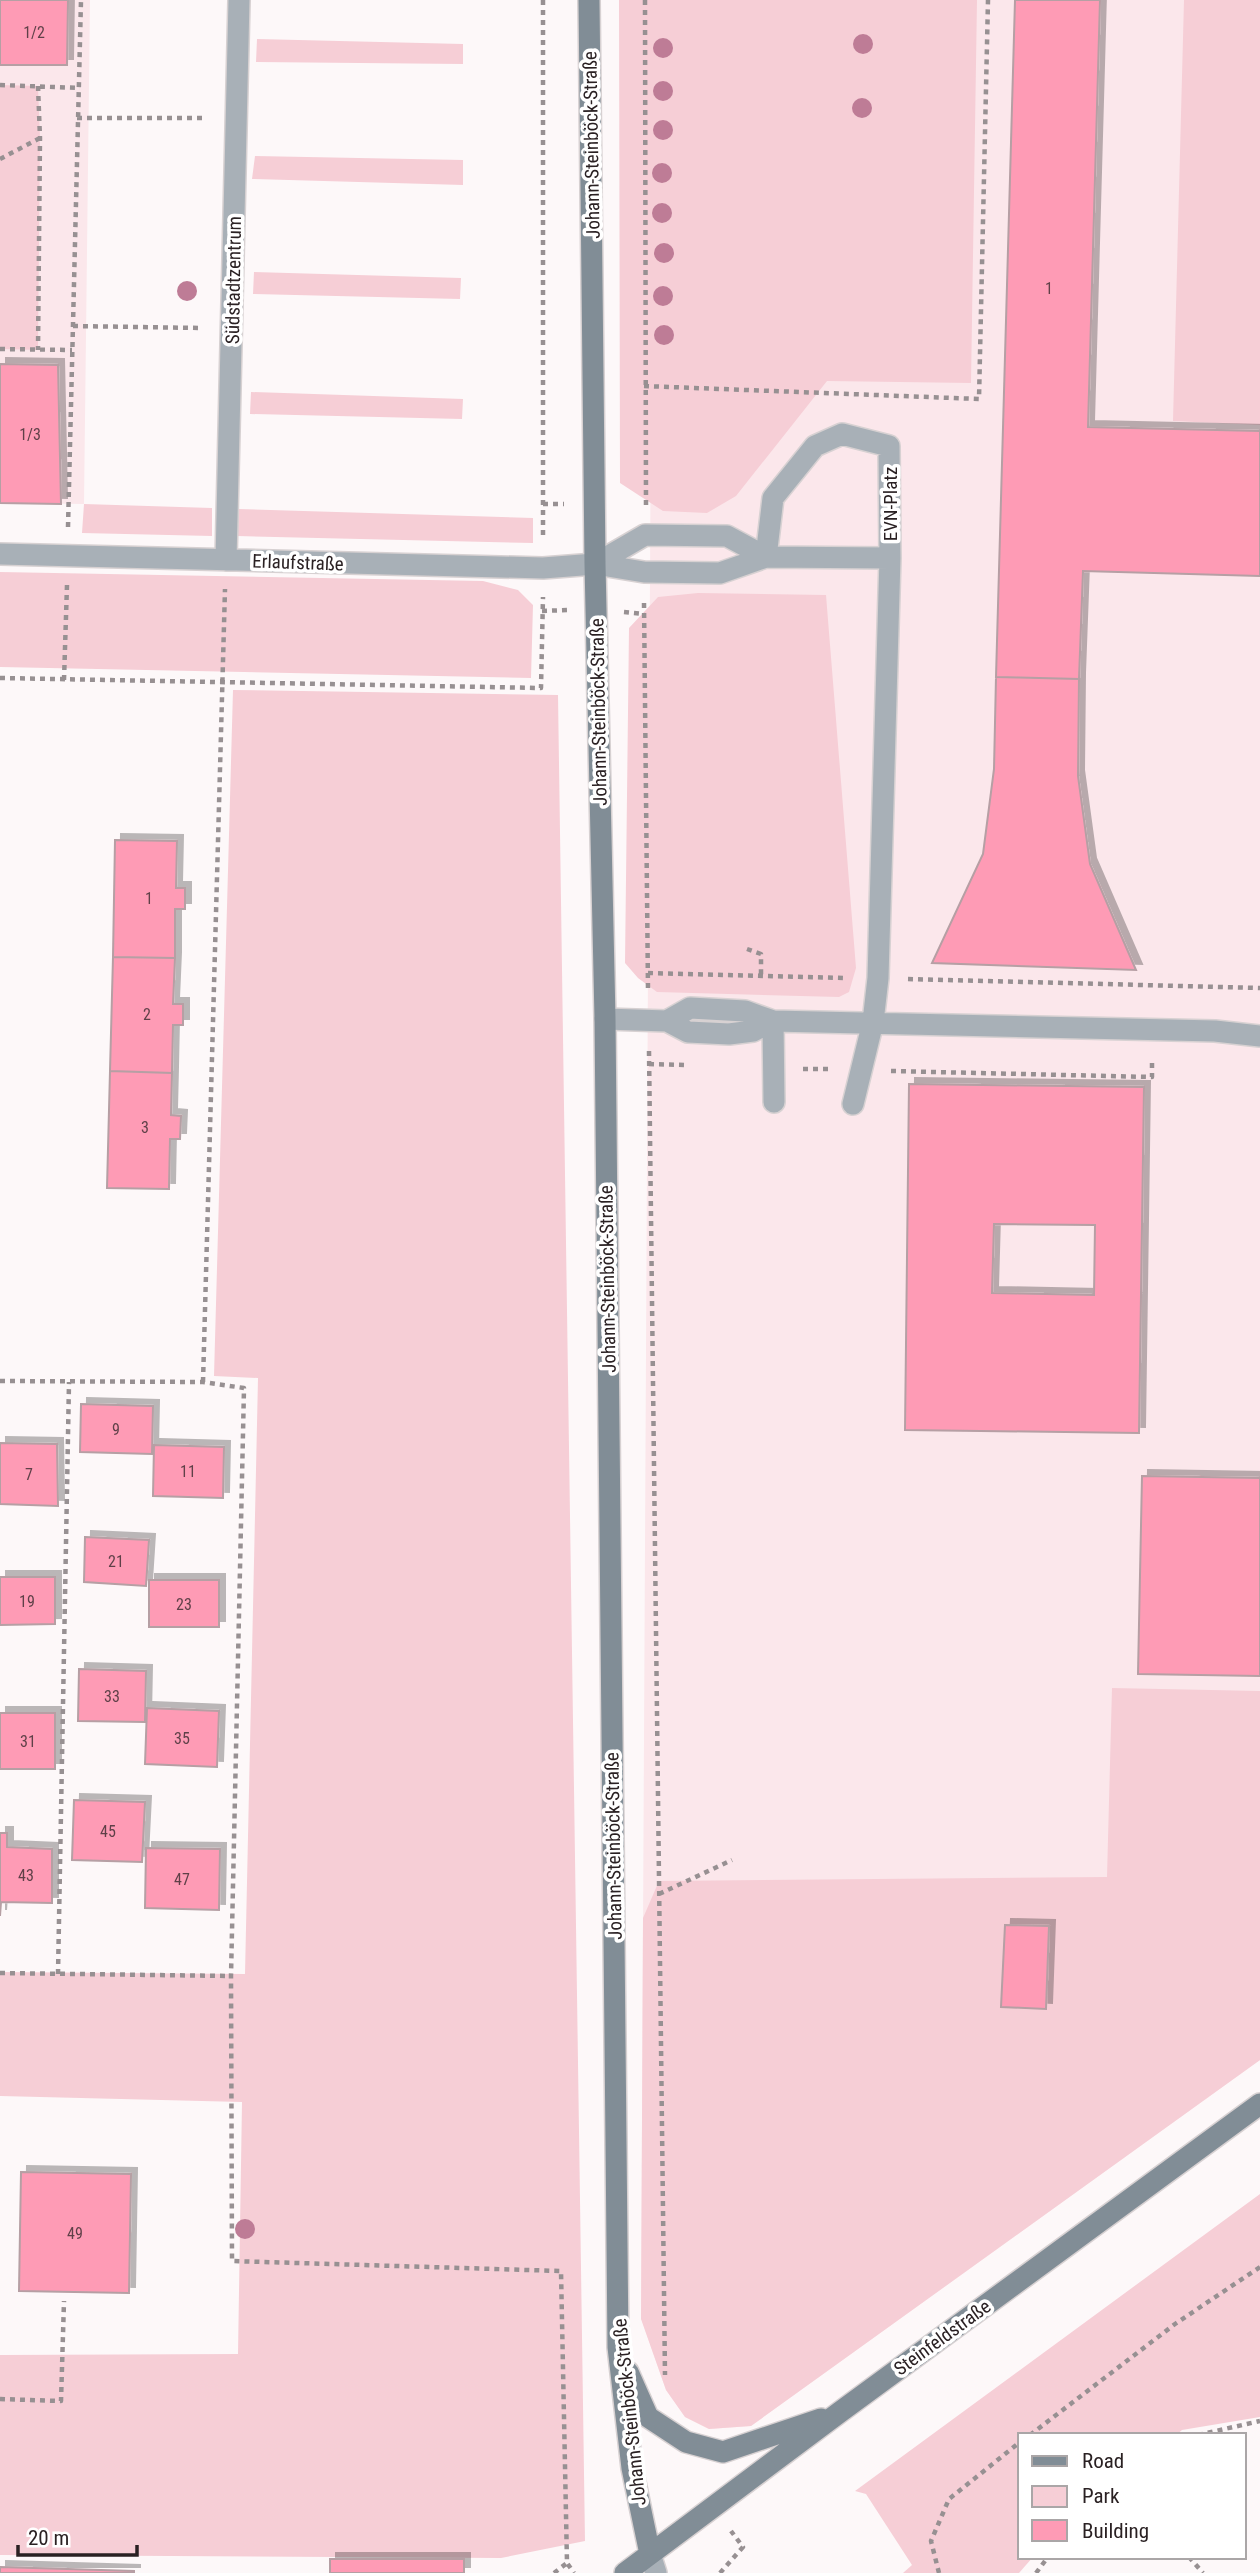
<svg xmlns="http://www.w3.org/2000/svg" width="1260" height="2573" font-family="'Roboto Condensed',sans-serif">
	<defs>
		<filter id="shadow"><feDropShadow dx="6" dy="-6" stdDeviation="0" flood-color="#0004"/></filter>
	</defs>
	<rect width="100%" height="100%" fill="#fdf8f9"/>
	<path fill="#fbe7eb" d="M 0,0 L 90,0 L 84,504 L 0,503 Z
		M 653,0 L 1260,0 L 1260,2060 L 751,2426 L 709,2429 L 685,2417 L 666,2390 L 641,2318 Z"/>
	<path fill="#f6ced6" d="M 619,0 L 977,0 L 971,383 L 827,381 L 736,496 L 707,513 L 663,511 L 620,483 Z
		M 1184,0 L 1260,0 L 1260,425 L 1173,421 Z
		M 257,39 L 463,44 L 463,64 L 256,62 Z
		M 0,85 L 38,86 L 40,138 L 38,350 L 0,349 Z
		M 255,156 L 463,160 L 463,185 L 252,179 Z
		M 254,272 L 461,278 L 460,299 L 253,294 Z
		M 251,392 L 463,399 L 462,419 L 250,414 Z
		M 84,504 L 212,508 L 212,536 L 82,533 Z
		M 238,509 L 533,518 L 533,543 L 237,536 Z
		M 0,572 L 483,581 L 518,590 L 533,605 L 531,678 L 0,667 Z
		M 698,593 L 826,595 L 856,968 L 849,992 L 839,997 L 657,992 L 638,978 L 625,963 L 629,628 L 658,597 Z
		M 233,690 L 558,695 L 585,2541 L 501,2558 L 0,2555 L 0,2355 L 238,2354 L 242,2102 L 0,2096 L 0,1972 L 245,1974 L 258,1378 L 214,1376 Z
		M 1112,1688 L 1260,1691 L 1260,2060 L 751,2426 L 709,2429 L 685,2417 L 666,2390 L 641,2319 L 643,1918 L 659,1881 L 1107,1877 Z
		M 1260,2194 L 1260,2417 L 1182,2430 L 1176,2435 L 1020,2435 L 1020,2557 L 1033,2557 L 1019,2573 L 903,2573 L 912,2565 L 866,2494 L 855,2491 Z"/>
	<path fill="#fe9bb5" stroke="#b69fa4" stroke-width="2" fill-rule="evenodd" filter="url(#shadow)" d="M 0,0 L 68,0 L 67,65 L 0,65 Z
		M 1015,0 L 1100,0 L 1088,427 L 1260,431 L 1260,576 L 1083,571 L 1079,679 L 996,677 Z
		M 0,364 L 58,365 L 61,504 L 0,503 Z
		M 996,677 L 1079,679 L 1078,776 L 1090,864 L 1136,970 L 932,963 L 983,854 L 994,769 Z
		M 115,840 L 177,841 L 176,888 L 185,888 L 185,909 L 175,909 L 175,958 L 113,957 Z
		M 113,957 L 175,958 L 173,1004 L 183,1004 L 183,1025 L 173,1025 L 172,1073 L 110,1071 Z
		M 110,1071 L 172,1073 L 171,1115 L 181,1116 L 180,1139 L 170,1139 L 169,1189 L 107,1188 Z
		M 909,1084 L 1144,1087 L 1139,1433 L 905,1430 ZM 994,1224 L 1095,1225 L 1094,1295 L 992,1293 Z
		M 81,1404 L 153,1406 L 152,1454 L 80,1452 Z
		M 0,1443 L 57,1444 L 58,1506 L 0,1504 Z
		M 154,1445 L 224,1447 L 223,1498 L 153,1496 Z
		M 1142,1476 L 1260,1478 L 1260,1676 L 1138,1674 Z
		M 85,1537 L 149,1540 L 146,1586 L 84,1582 Z
		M 0,1577 L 55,1577 L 55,1624 L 0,1625 Z
		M 149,1580 L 219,1580 L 219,1627 L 149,1627 Z
		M 79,1669 L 146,1671 L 145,1722 L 78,1721 Z
		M 147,1708 L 219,1711 L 217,1767 L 145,1764 Z
		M 0,1713 L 55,1713 L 55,1769 L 0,1769 Z
		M 74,1800 L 145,1802 L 142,1862 L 72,1860 Z
		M 0,1833 L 7,1833 L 7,1847 L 52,1849 L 52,1903 L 1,1902 L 0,1916 Z
		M 146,1848 L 220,1849 L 219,1910 L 145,1908 Z
		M 1005,1925 L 1049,1926 L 1046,2009 L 1001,2007 Z
		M 21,2172 L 131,2174 L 129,2293 L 19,2291 Z
		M 330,2559 L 464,2559 L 464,2573 L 330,2573 Z
		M 0,2567 L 134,2571 L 134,2573 L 0,2573 Z"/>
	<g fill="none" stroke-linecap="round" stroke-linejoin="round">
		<defs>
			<path id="lane" d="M 595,564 L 644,572 L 720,573 L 766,557 L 890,558 L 889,446 L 842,434 L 815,446 L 773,498 L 766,557
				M 595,564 L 645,535 L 727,536 L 766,557
				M 605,1019 L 667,1021 L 688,1032 L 729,1034 L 753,1031 L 773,1021
				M 667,1021 L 690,1008 L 745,1011 L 773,1021 L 1215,1031 L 1260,1036
				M 773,1021 L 774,1102
				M 853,1104 L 873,1022 L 878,978 L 890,558"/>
			<path id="street" d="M 0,554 L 543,568 L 595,564
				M 226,560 L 239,0
				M 650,2554 L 656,2573"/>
			<path id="secondary" d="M 589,0 L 595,564 L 605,1019 L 618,2347 L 632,2468 L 650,2554
				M 628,2372 L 648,2417 L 686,2442 L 723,2452 L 821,2419
				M 625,2573 L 840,2412 L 1260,2104"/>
		</defs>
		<use href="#lane" stroke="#d7d1d2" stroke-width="24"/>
		<use href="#street" stroke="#d7d1d2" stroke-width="24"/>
		<use href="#secondary" stroke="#d7d1d2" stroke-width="24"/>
		<path stroke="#979092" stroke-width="4.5" stroke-dasharray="5 5" stroke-linecap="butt" d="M 543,0 L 543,539
			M 645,0 L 646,507
			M 0,85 L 80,88
			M 38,86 L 40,138 L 38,350
			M 77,118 L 207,118
			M 0,159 L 40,138
			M 73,326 L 202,328
			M 0,349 L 72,350
			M 644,386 L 979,399 L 988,0
			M 543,504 L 564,504
			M 68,527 L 81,0
			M 644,603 L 648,990
			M 542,611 L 567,610
			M 624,612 L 644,614
			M 0,678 L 541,688 L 543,597
			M 64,680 L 67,585
			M 747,949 L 761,954 L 761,976
			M 648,973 L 847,978
			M 908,979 L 1260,988
			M 649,1051 L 665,2375
			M 649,1064 L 686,1065
			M 803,1069 L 830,1069
			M 891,1071 L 1152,1077 L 1152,1060
			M 0,1381 L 203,1382 L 244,1388 L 231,1976 L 232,2261 L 561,2271 L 567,2563 L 574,2573
			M 203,1382 L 225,589
			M 659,1894 L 732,1860
			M 0,1973 L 231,1976
			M 58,1974 L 69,1382
			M 0,2399 L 61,2401 L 64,2301
			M 1030,2435 L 1175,2324 L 1260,2267
			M 1198,2435 L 1260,2421
			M 1189,2557 L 1203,2573
			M 554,2573 L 567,2563
			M 720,2573 L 743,2547 L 731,2531
			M 939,2573 L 931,2541 L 949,2499 L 1020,2442
			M 1036,2573 L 1048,2557"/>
		<use href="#lane" stroke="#a8b0b7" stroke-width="21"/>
		<use href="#street" stroke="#a8b0b7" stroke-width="21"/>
		<use href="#secondary" stroke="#818d96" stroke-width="21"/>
	</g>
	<g fill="#be7c96">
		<circle cx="863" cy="44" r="10"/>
		<circle cx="663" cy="48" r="10"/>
		<circle cx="663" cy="91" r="10"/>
		<circle cx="862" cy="108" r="10"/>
		<circle cx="663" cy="130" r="10"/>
		<circle cx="662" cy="173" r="10"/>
		<circle cx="662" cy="213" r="10"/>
		<circle cx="664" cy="253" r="10"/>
		<circle cx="187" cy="291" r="10"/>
		<circle cx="663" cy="296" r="10"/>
		<circle cx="664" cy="335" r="10"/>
		<circle cx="245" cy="2229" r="10"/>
	</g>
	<g text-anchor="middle" stroke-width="7" stroke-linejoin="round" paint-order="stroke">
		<g font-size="16" fill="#5f4048">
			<text x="34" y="38">1/2</text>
			<text x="1049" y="294">1</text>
			<text x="30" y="440">1/3</text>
			<text x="149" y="904">1</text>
			<text x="147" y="1020">2</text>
			<text x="145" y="1133">3</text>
			<text x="116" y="1435">9</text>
			<text x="188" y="1477">11</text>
			<text x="29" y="1480">7</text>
			<text x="116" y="1567">21</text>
			<text x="27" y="1607">19</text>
			<text x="184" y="1610">23</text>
			<text x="112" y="1702">33</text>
			<text x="182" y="1744">35</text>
			<text x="28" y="1747">31</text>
			<text x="108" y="1837">45</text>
			<text x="26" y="1881">43</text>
			<text x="182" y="1885">47</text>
			<text x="75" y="2239">49</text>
		</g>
		<g font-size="19" fill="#2a2123" stroke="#fff">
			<text transform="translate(591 145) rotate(-91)" y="7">Johann-Steinböck-Straße</text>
			<text transform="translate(233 280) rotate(-89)" y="7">Südstadtzentrum</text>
			<text transform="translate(890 504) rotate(-90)" y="7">EVN-Platz</text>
			<text transform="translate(298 562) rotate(2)" y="7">Erlaufstraße</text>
			<text transform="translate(598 712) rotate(-91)" y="7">Johann-Steinböck-Straße</text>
			<text transform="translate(607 1279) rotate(-91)" y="7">Johann-Steinböck-Straße</text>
			<text transform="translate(613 1846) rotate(-91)" y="7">Johann-Steinböck-Straße</text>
			<text transform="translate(942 2337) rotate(-36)" y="7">Steinfeldstraße</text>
			<text transform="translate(629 2412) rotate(-96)" y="7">Johann-Steinböck-Straße</text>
		</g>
	</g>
	<rect x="1018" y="2433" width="228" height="126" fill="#ffffff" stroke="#aaa6a7" stroke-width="2"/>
	<rect x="1032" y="2456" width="35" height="10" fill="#818d96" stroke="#aaa6a7" stroke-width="2"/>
	<text x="1082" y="2468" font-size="21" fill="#2a2123">Road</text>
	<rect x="1032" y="2486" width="35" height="21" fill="#f6ced6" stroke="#aaa6a7" stroke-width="2"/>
	<text x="1082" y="2503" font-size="21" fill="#2a2123">Park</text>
	<rect x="1032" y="2520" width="35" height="21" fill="#fe9bb5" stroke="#aaa6a7" stroke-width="2"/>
	<text x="1082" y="2538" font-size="21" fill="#2a2123">Building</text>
	<path d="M18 2545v10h119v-10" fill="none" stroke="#2a2123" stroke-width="3.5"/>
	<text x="28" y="2545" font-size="21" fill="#2a2123" stroke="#ffffff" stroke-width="5" paint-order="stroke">20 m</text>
</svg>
